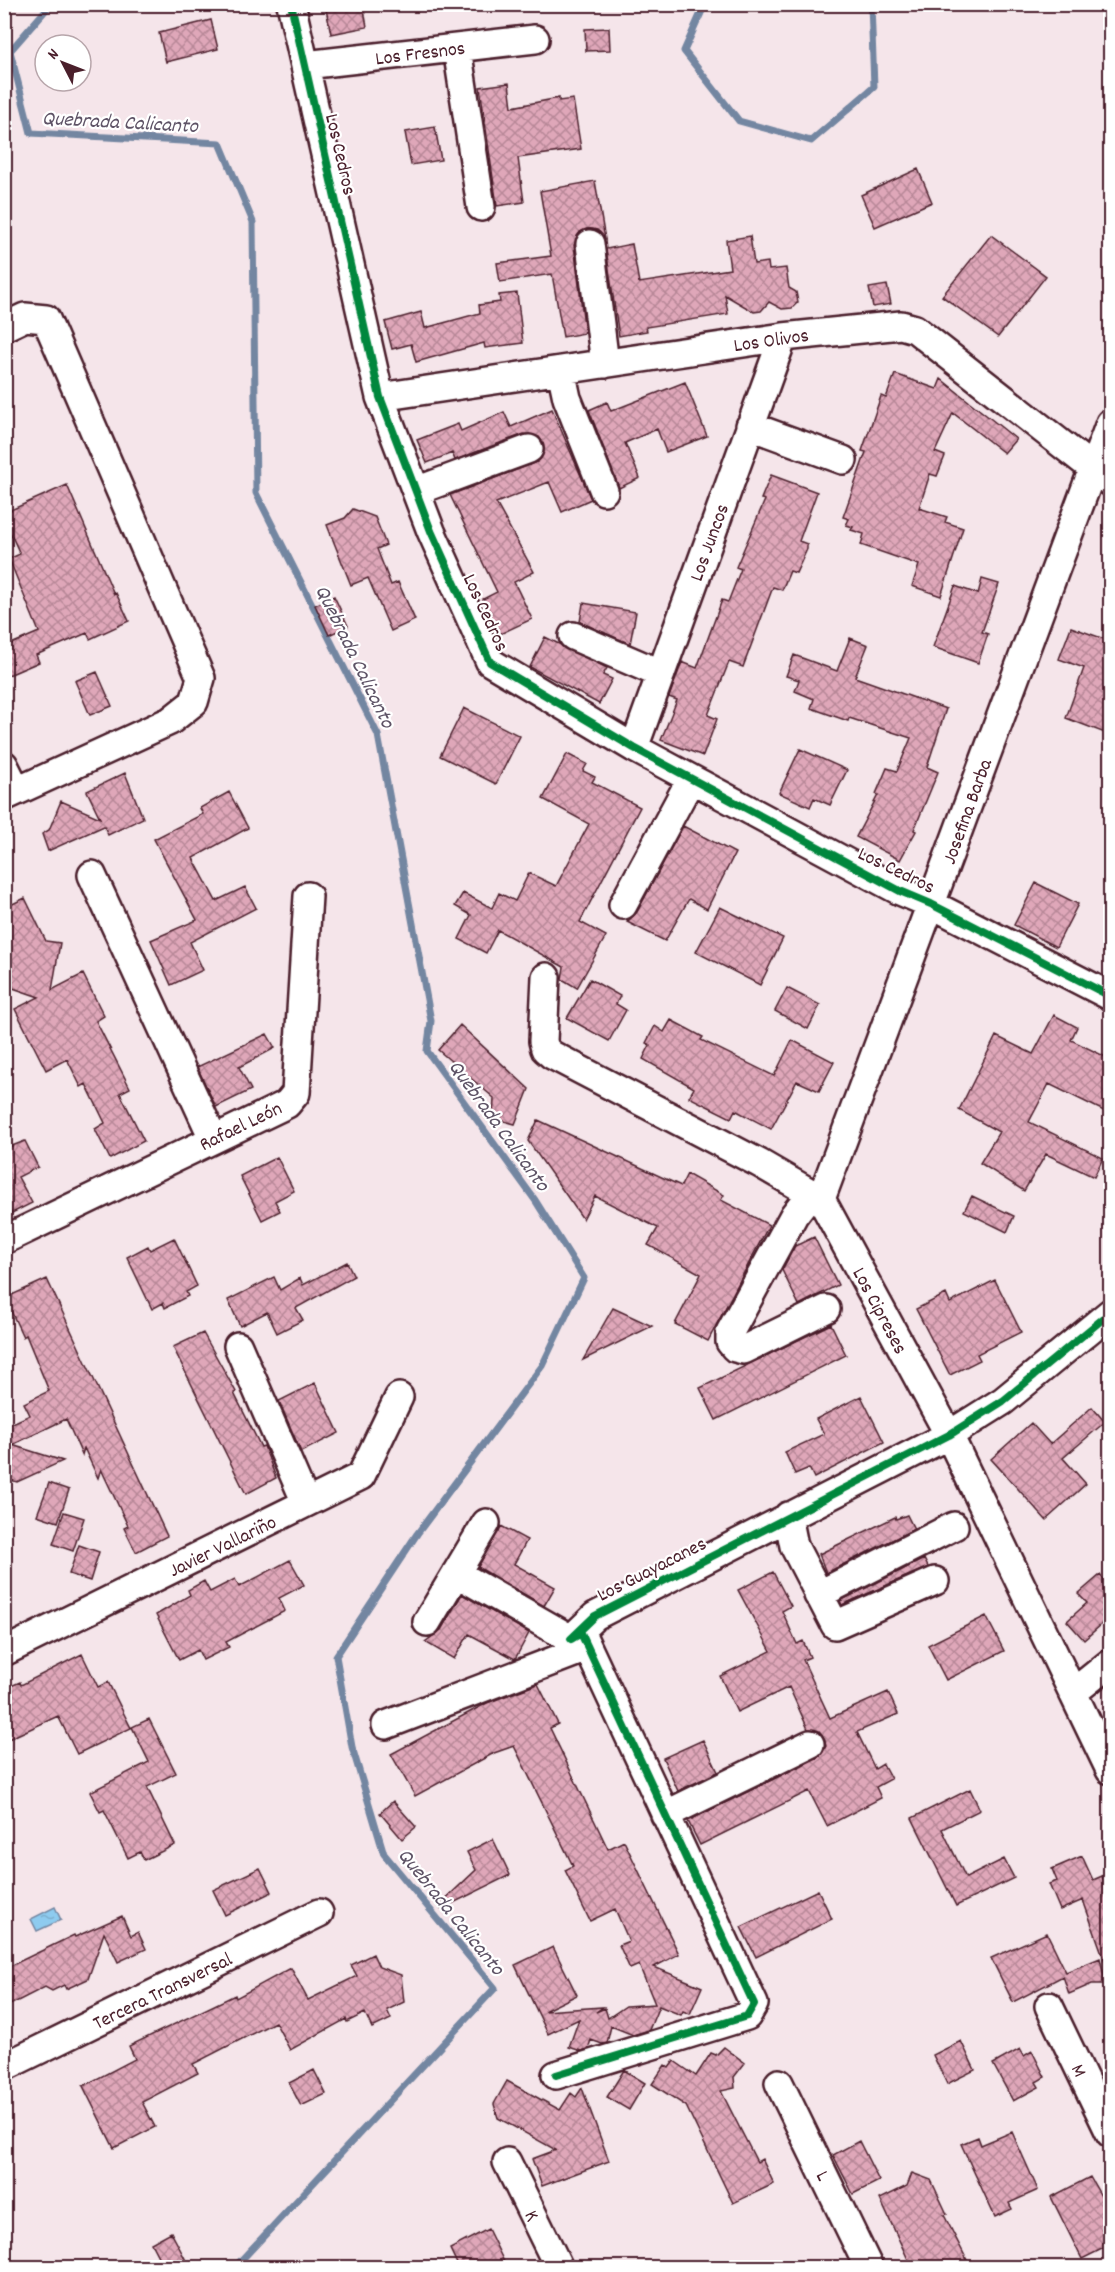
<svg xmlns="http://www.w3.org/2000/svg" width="1115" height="2272" font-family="Dekko,sans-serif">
	<defs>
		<pattern id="water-ripples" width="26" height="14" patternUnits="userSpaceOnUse" patternTransform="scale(1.5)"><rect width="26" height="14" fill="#8ecbef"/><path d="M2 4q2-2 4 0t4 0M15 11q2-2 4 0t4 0" fill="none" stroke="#7caecd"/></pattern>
		<pattern id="building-cross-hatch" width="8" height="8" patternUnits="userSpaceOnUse" patternTransform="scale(1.5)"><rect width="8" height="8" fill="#dfa7b9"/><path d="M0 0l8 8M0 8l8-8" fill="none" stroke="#b78797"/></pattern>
	</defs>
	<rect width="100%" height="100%" fill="#f5e5ea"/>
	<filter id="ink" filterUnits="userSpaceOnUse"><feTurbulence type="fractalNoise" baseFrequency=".0167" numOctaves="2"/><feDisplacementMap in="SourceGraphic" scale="12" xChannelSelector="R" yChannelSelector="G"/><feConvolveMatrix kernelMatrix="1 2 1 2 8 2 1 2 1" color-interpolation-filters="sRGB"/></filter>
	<g filter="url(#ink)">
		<path fill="url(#water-ripples)" stroke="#7386a1" stroke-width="1.5" d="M 55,1907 L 61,1920 L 37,1931 L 31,1919 Z"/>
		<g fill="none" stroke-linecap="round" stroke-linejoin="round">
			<path stroke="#7386a1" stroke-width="7" d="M 51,4 L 10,51 L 31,133 L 220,143 L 253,222 L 256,493 L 378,735 L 431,1021 L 427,1051 L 535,1200 L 584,1278 L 542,1366 L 417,1534 L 336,1656 L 352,1747 L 384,1854 L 495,1988 L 234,2268
				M 705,4 L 684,51 L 739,121 L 811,141 L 874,87 L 871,4"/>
		</g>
		<path fill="url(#building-cross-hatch)" stroke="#4a1f2b" stroke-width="1.5" d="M 325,4 L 363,4 L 367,27 L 331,34 Z
			M 211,20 L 218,49 L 166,62 L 159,33 Z
			M 609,28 L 610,50 L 586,51 L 585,29 Z
			M 509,83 L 512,107 L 559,98 L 559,101 L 573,99 L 581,149 L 518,158 L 524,202 L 497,206 L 480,87 Z
			M 435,127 L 441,160 L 411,165 L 405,132 Z
			M 918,169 L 932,202 L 875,227 L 861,195 Z
			M 595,181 L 605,239 L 597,230 L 587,229 L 580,232 L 574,245 L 585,333 L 563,337 L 552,274 L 500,282 L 497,263 L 551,256 L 540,191 Z
			M 991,235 L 1046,276 L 998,337 L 942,296 Z
			M 750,236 L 754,264 L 768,262 L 769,270 L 786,268 L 789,288 L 796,292 L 798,302 L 792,308 L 782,309 L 769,302 L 761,311 L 754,312 L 725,295 L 728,314 L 646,327 L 647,331 L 619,336 L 606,249 L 632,244 L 639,283 L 730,269 L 726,240 Z
			M 887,285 L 891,304 L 873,307 L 869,288 Z
			M 517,293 L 523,343 L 485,348 L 484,343 L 416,362 L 411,344 L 392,349 L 385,322 L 421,312 L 425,328 L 480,313 L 479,305 L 500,302 L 499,295 Z
			M 895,374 L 937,389 L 941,379 L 1016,439 L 1004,453 L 953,413 L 935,452 L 945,456 L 937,476 L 930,474 L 919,508 L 947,517 L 945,522 L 963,528 L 941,596 L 912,586 L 919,565 L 861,545 L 864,534 L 851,530 L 853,527 L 846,525 L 849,519 L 843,517 L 866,452 L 862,451 L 881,396 L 886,398 Z
			M 685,382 L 707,436 L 666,452 L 657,429 L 625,443 L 640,478 L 619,488 L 589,410 L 607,402 L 611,411 Z
			M 552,409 L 591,499 L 562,512 L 549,482 L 496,503 L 534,572 L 514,582 L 532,619 L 500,634 L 483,599 L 497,592 L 450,495 L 535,463 L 544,452 L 543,443 L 539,437 L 524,434 L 455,460 L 452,453 L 427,463 L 417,440 L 458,424 L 461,431 L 504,412 L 511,427 Z
			M 771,475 L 817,492 L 799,541 L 807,544 L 807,549 L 796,573 L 790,571 L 782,590 L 773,587 L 743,667 L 729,662 L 708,715 L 717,719 L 703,756 L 661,740 L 677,700 L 669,697 L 682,662 L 697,668 L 722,600 L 728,602 L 741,569 L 736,567 L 765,500 L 761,499 Z
			M 67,485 L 114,594 L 116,593 L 129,621 L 90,639 L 87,633 L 36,655 L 39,662 L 4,677 L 4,647 L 39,632 L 9,559 L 20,554 L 4,519 L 4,513 Z
			M 353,509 L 375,517 L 386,545 L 377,549 L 391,585 L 398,582 L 415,620 L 391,631 L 368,578 L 351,585 L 327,525 L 345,518 Z
			M 982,579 L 999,584 L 982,632 L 988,634 L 978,663 L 933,647 L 955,586 L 978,594 Z
			M 334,596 L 348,626 L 329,635 L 315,605 Z
			M 583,603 L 636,612 L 630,644 L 580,622 Z
			M 1071,627 L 1110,641 L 1110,677 L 1105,692 L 1110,694 L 1110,735 L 1066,718 L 1084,668 L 1059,659 Z
			M 545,637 L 607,668 L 603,675 L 612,679 L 599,704 L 530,667 Z
			M 850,638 L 868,645 L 855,677 L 946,709 L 927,767 L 938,772 L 914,830 L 916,831 L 900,860 L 856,837 L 878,795 L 876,794 L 887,768 L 897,771 L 911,738 L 849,718 L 848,721 L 811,708 L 814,699 L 795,691 L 799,680 L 786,676 L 794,655 L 837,671 Z
			M 97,672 L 112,706 L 90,715 L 75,681 Z
			M 464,708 L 520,736 L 496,784 L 440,756 Z
			M 800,749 L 847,770 L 830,805 L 814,798 L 810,807 L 779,793 Z
			M 567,754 L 587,764 L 583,771 L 595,777 L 592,782 L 640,807 L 580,922 L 606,936 L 577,988 L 562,979 L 564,967 L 498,930 L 486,953 L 459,939 L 471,915 L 455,906 L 463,893 L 492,908 L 499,893 L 515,901 L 529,873 L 556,886 L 589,824 L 543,799 Z
			M 125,773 L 143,818 L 108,835 L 104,826 L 48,851 L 42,834 L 49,830 L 61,801 L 100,818 L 87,791 Z
			M 229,792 L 248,828 L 193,858 L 216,901 L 245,887 L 256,908 L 190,942 L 203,970 L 171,985 L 151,940 L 197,920 L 154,839 L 203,814 L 200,808 Z
			M 683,826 L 735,853 L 707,909 L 689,899 L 665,941 L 627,922 L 637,912 Z
			M 1036,883 L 1078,904 L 1056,947 L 1014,925 Z
			M 25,898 L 46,941 L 60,943 L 52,990 L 83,974 L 104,1016 L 96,1021 L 130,1088 L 120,1093 L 144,1141 L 110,1159 L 95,1129 L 105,1123 L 86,1084 L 81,1087 L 67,1059 L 46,1070 L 15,1009 L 39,997 L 4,985 L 4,908 Z
			M 720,907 L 783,938 L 760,985 L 696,952 Z
			M 590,979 L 620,996 L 616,1004 L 626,1010 L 609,1041 L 567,1018 Z
			M 787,988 L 820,1005 L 808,1029 L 775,1011 Z
			M 1054,1015 L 1077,1027 L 1071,1040 L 1110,1059 L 1110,1114 L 1049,1084 L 1029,1122 L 1103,1158 L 1094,1177 L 1046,1154 L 1024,1191 L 980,1163 L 999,1132 L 959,1110 L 996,1036 L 1033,1054 Z
			M 671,1020 L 703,1037 L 701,1040 L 774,1076 L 792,1040 L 834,1062 L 819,1091 L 797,1081 L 771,1129 L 735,1110 L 731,1118 L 689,1097 L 694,1088 L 643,1059 L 650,1045 L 646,1043 L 655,1026 L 664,1032 Z
			M 460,1025 L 529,1089 L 515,1124 L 493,1118 L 494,1098 L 438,1050 Z
			M 267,1034 L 275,1048 L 239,1067 L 251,1090 L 216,1107 L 197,1067 Z
			M 538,1120 L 681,1186 L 687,1174 L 724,1195 L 721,1200 L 769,1225 L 708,1341 L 675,1324 L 701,1274 L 648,1245 L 658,1228 L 595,1196 L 583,1219 L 528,1141 Z
			M 25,1141 L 38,1167 L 18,1177 L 32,1203 L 4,1217 L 4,1149 Z
			M 277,1157 L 294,1191 L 275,1201 L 280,1211 L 262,1220 L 240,1176 Z
			M 972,1196 L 1014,1216 L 1007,1232 L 964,1211 Z
			M 814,1237 L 838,1285 L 799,1305 L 782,1270 L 795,1246 Z
			M 174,1238 L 197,1286 L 186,1292 L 188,1296 L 165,1308 L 163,1303 L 152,1309 L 127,1257 L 148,1246 L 150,1250 Z
			M 347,1262 L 354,1276 L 296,1308 L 303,1320 L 277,1333 L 267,1312 L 240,1326 L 228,1300 L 274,1277 L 280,1290 L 300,1278 L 303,1285 Z
			M 47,1279 L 167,1536 L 136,1552 L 124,1528 L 128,1526 L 101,1469 L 98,1478 L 84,1448 L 82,1455 L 66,1419 L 12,1445 L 63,1461 L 17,1482 L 4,1478 L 4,1427 L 30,1415 L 24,1403 L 49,1391 L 26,1335 L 23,1337 L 5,1298 Z
			M 995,1280 L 1021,1332 L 977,1354 L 980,1360 L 950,1375 L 916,1309 L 946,1294 L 950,1303 Z
			M 613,1308 L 652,1326 L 583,1360 Z
			M 831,1324 L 846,1355 L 716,1420 L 700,1388 Z
			M 203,1333 L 236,1392 L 234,1393 L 261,1447 L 264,1446 L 276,1478 L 246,1494 L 173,1347 Z
			M 315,1383 L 339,1433 L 301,1452 L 279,1401 Z
			M 861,1396 L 884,1442 L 814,1478 L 809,1468 L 795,1474 L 785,1452 L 824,1434 L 816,1419 Z
			M 1092,1407 L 1105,1422 L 1063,1458 L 1086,1484 L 1046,1520 L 991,1459 L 1031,1423 L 1050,1444 Z
			M 49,1483 L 69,1490 L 58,1522 L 37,1515 Z
			M 64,1512 L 84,1518 L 73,1551 L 53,1544 Z
			M 907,1515 L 914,1529 L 826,1573 L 819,1554 L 895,1517 L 896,1519 Z
			M 501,1526 L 527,1540 L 514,1564 L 555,1587 L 544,1606 L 478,1567 Z
			M 79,1545 L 99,1552 L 90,1581 L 69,1574 Z
			M 924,1559 L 928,1567 L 842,1605 L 840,1601 Z
			M 290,1560 L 304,1585 L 279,1598 L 285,1611 L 226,1642 L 229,1647 L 203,1660 L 198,1650 L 179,1660 L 156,1615 L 190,1595 L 188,1590 L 204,1581 L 210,1592 L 235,1579 L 239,1587 Z
			M 773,1572 L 791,1606 L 782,1611 L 797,1644 L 803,1641 L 810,1657 L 803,1660 L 830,1718 L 888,1692 L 898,1714 L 857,1732 L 875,1769 L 883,1764 L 891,1779 L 876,1787 L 881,1798 L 827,1826 L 809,1791 L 700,1845 L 688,1821 L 817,1758 L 826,1746 L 824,1738 L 819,1731 L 808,1729 L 789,1687 L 737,1712 L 720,1676 L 771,1651 L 738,1590 Z
			M 1100,1575 L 1110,1587 L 1110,1617 L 1084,1640 L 1067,1621 L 1087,1603 L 1078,1594 Z
			M 462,1594 L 529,1633 L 515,1659 L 469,1634 L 454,1659 L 425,1642 L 441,1630 Z
			M 986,1616 L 1004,1651 L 946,1680 L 928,1645 Z
			M 82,1654 L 98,1687 L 108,1682 L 131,1728 L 77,1754 L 58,1716 L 4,1741 L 4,1689 L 20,1682 L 21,1685 Z
			M 538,1684 L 558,1724 L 550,1728 L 608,1849 L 624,1841 L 679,1954 L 654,1967 L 702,1987 L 690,2014 L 683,2011 L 681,2015 L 659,2006 L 649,2030 L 633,2035 L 611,2026 L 607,2043 L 602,2044 L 591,2040 L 588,2049 L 581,2051 L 569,2047 L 579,2019 L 548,2034 L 515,1965 L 553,1947 L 577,1995 L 544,2011 L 603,2007 L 596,2012 L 605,2008 L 608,2018 L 626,2006 L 655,2004 L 639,1965 L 630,1969 L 619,1945 L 629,1941 L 615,1909 L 590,1921 L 565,1870 L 573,1866 L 514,1746 L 494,1753 L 415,1796 L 391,1754 L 487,1703 Z
			M 149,1719 L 176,1773 L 147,1787 L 175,1845 L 144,1860 L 140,1852 L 128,1858 L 104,1810 L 100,1812 L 90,1792 L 149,1762 L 132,1727 Z
			M 703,1740 L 718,1772 L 678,1791 L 663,1758 Z
			M 970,1789 L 980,1810 L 942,1829 L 966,1878 L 1004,1859 L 1014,1878 L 956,1906 L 912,1818 Z
			M 393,1801 L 416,1827 L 402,1839 L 380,1813 Z
			M 493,1839 L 510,1875 L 441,1909 L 439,1905 L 476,1870 L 467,1852 Z
			M 1082,1856 L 1093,1880 L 1102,1876 L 1110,1895 L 1110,1970 L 1108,1970 L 1083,1900 L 1060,1910 L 1049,1884 L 1057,1881 L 1052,1869 Z
			M 260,1868 L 272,1892 L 225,1915 L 213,1890 Z
			M 818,1890 L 832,1919 L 756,1957 L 741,1927 Z
			M 122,1916 L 131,1936 L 138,1932 L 146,1949 L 118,1962 L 104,1933 L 88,1979 L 66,1989 L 64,1985 L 52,1991 L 45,1987 L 4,2008 L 4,1969 L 74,1935 L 75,1937 Z
			M 1047,1933 L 1066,1972 L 1100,1958 L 1106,1984 L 1092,1984 L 1069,1994 L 1063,1976 L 1013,2002 L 991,1958 Z
			M 373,1954 L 379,1967 L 401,1975 L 404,2002 L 387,2010 L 391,2019 L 372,2028 L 365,2013 L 347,2022 L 346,2019 L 290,2050 L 275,2022 L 193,2064 L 198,2073 L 142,2102 L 155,2127 L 114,2148 L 83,2086 L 135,2059 L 129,2046 L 235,1995 L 236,1998 L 291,1968 L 308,2000 L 357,1976 L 351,1965 Z
			M 961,2041 L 975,2070 L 947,2084 L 933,2055 Z
			M 724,2047 L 745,2063 L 734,2077 L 735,2088 L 721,2091 L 757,2162 L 762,2159 L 774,2184 L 733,2203 L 686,2106 L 652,2084 L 665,2065 L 669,2068 L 674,2061 L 696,2076 L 711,2053 L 716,2055 Z
			M 1020,2049 L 1024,2056 L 1032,2051 L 1045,2077 L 1036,2082 L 1039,2087 L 1013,2101 L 993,2064 Z
			M 314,2070 L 326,2094 L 301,2106 L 289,2083 Z
			M 624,2070 L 645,2083 L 629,2110 L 607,2097 Z
			M 507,2081 L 560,2110 L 571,2093 L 576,2097 L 582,2088 L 609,2161 L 542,2186 L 532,2159 L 556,2150 L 498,2118 L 494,2104 Z
			M 1012,2132 L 1038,2190 L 1009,2203 L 1012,2209 L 995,2217 L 961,2144 L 978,2137 L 981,2145 Z
			M 859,2141 L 879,2181 L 853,2194 L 833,2155 Z
			M 912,2173 L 931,2180 L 947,2214 L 944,2215 L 971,2268 L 912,2268 L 880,2199 L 907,2186 Z
			M 1090,2177 L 1110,2212 L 1110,2245 L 1082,2259 L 1051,2197 Z
			M 488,2229 L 507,2268 L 459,2268 L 450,2249 Z
			M 171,2232 L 190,2268 L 164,2268 L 151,2243 Z"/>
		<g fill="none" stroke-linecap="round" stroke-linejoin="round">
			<defs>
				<path id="minor" d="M 291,4 L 380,397 L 431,531 L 490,662 L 634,748 L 900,891 L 931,904 L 1110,996
					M 457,48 L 481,207
					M 305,65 L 535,39
					M 590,244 L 605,364
					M 4,327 L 25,317 L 46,319 L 201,678 L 194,702 L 170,721 L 4,797
					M 561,370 L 567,398 L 604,491
					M 380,397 L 783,337 L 901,325 L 915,329 L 1110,482
					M 750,426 L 843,460
					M 416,491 L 529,449
					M 573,636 L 661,674
					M 634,748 L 783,337
					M 4,765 L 17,791
					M 92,875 L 213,1138
					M 623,905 L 691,779
					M 546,977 L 543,1041 L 545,1049 L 552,1055 L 759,1163 L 821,1199 L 949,1435 L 1110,1770
					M 811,1193 L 794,1215 L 730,1332 L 730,1342 L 735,1348 L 743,1350 L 826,1309
					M 821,1199 L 1110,423
					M 4,1240 L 287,1104 L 296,1093 L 308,896
					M 238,1346 L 306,1503
					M 788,1516 L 794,1546 L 835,1625 L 935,1581
					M 456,1573 L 571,1639
					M 818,1595 L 954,1526
					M 427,1622 L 486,1523
					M 4,1652 L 361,1476 L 399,1397
					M 1074,1692 L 1110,1663
					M 386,1725 L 587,1648
					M 665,1815 L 810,1744
					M 1049,2006 L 1110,2133
					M 4,2067 L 319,1913
					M 556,2075 L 747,2016 L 754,2004 L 581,1633 L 571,1639 L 595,1616 L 949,1435 L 1003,1401 L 1110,1313
					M 779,2083 L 869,2268
					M 507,2162 L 559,2268"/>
			</defs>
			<use href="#minor" stroke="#4a1f2b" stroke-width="32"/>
			<use href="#minor" stroke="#fff" stroke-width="27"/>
			<defs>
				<path id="cycleway" d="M 291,4 L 380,397 L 431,531 L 490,662 L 634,748 L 900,891 L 931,904 L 1110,996
					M 556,2075 L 747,2016 L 754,2004 L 581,1633 L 571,1639 L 595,1616 L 949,1435 L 1003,1401 L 1110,1313"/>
			</defs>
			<use href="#cycleway" stroke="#fff" stroke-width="11"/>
			<use href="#cycleway" stroke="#00873e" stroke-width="8"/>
		</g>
	</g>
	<g text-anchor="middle" stroke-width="4.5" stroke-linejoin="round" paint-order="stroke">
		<g font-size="20" fill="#4a1f2b" stroke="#fff">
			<text transform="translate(420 52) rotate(-7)" y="7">Los Fresnos</text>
			<text transform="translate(342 154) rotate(77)" y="7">Los Cedros</text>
			<text transform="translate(771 339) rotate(-8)" y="7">Los Olivos</text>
			<text transform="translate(708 542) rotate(-70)" y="7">Los Juncos</text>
			<text transform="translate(487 612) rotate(65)" y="7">Los Cedros</text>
			<text transform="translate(966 811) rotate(-70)" y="7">Josefina Barba</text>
			<text transform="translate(897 869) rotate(26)" y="7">Los Cedros</text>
			<text transform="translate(240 1125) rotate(-26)" y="7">Rafael León</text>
			<text transform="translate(881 1310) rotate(62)" y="7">Los Cipreses</text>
			<text transform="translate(222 1545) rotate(-26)" y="7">Javier Vallariño</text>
			<text transform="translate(651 1568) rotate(-27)" y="7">Los Guayacanes</text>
			<text transform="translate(162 1990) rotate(-26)" y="7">Tercera Transversal</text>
			<text transform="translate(1080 2070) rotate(64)" y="7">M</text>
			<text transform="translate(824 2175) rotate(64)" y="7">L</text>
			<text transform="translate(533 2215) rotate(64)" y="7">K</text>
		</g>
		<g font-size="21" font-style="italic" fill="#5e5366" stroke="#fff">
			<text transform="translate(120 121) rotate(3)" y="7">Quebrada Calicanto</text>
			<text transform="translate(356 656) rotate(64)" y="7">Quebrada Calicanto</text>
			<text transform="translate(500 1125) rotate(54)" y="7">Quebrada Calicanto</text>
			<text transform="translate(452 1911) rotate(51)" y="7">Quebrada Calicanto</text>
		</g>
	</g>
	<rect width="1115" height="2272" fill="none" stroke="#fff" stroke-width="24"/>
	<rect x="12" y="12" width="1091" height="2248" fill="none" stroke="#4a1f2b" stroke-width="2" filter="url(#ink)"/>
	<g transform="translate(63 63) rotate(312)"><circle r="28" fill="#ffffff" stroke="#b7a5aa" stroke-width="1.5"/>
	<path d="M0-4.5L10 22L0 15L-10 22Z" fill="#4a1f2b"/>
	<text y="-9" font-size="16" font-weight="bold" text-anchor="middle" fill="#4a1f2b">N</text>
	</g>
</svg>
